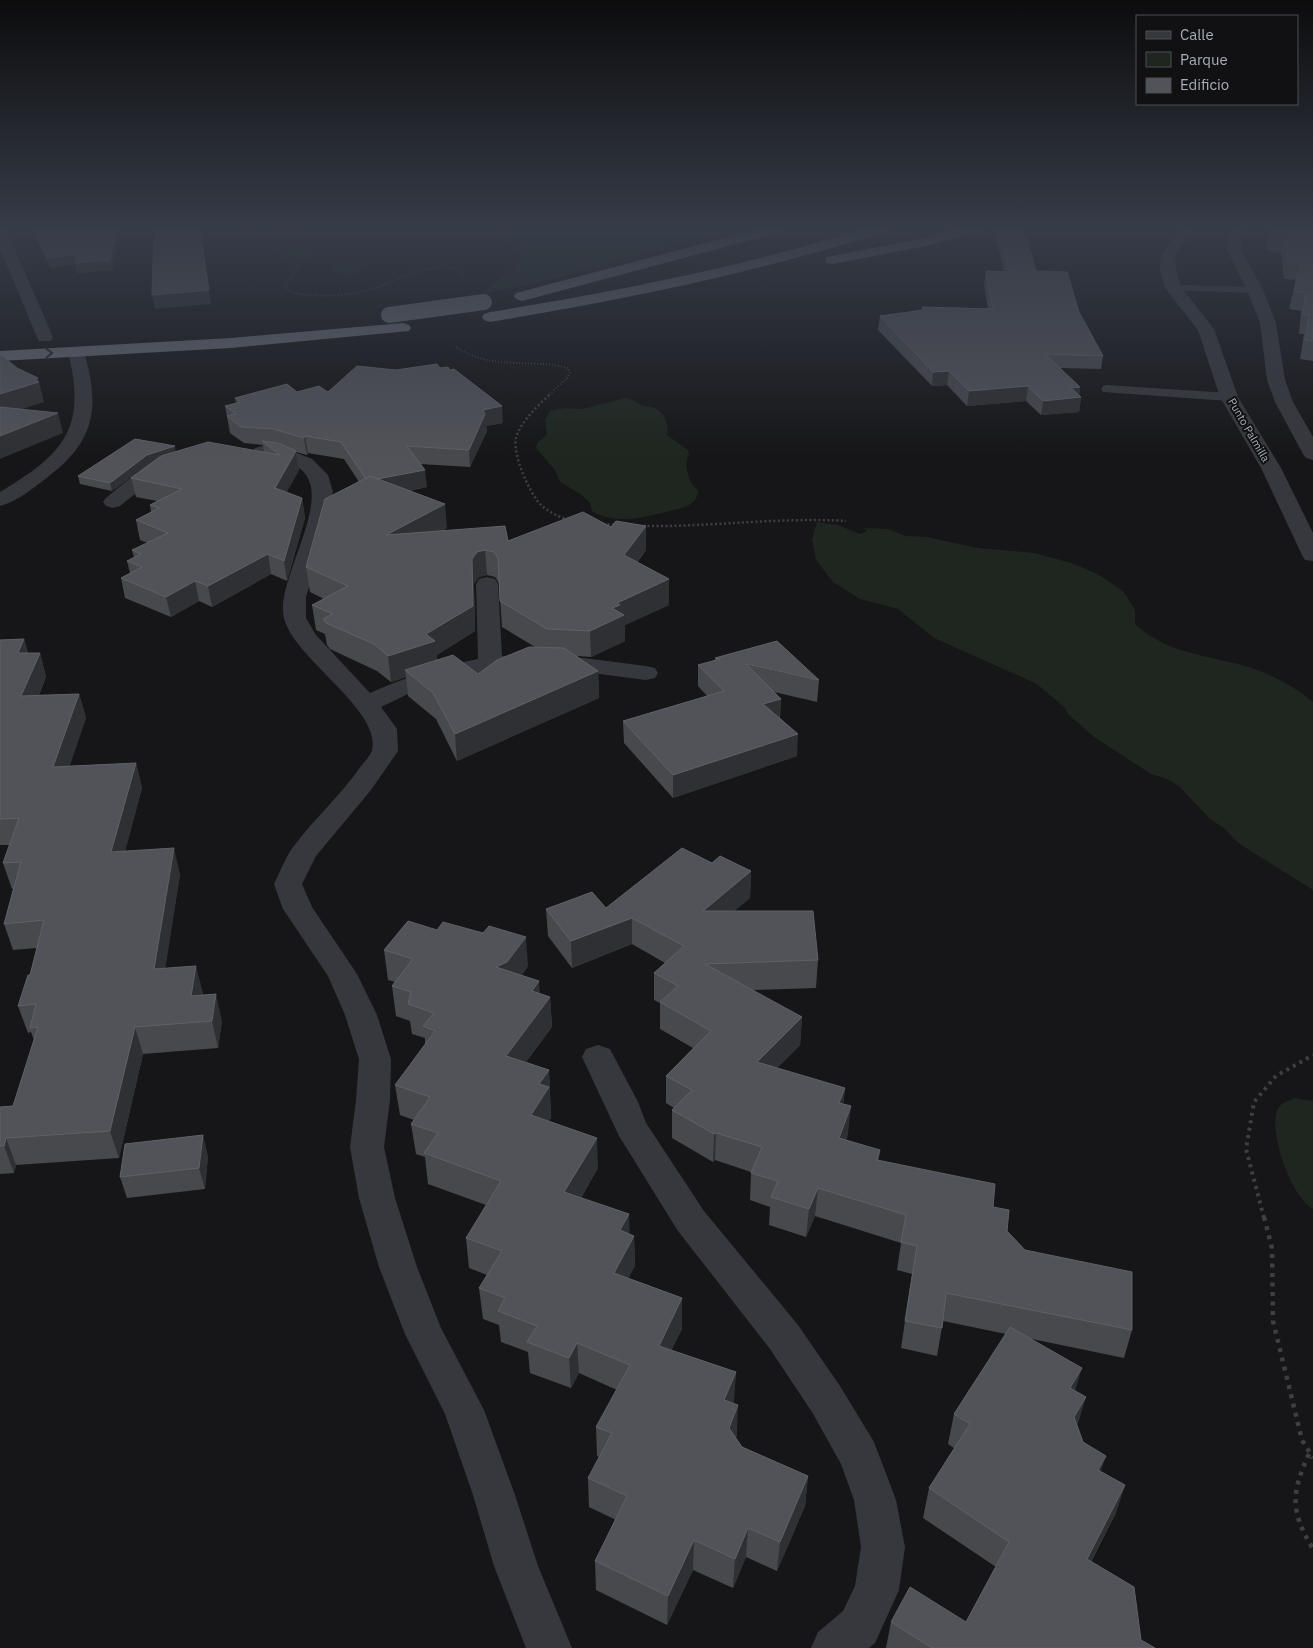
<svg xmlns="http://www.w3.org/2000/svg" width="1313" height="1648" font-family="'IBM Plex Sans',sans-serif">
	<rect width="100%" height="100%" fill="#161618"/>
	<path fill="#1e261f" d="M 285,227 L 306,227 L 310,231 L 309,234 C 301,239 290,239 281,235 Z
		M 488,227 L 739,227 L 539,283 L 481,294 L 521,262 C 518,242 504,237 488,227 Z
		M 303,244 L 312,248 L 312,255 L 297,258 L 286,254 L 285,247 Z
		M 347,262 L 361,264 L 362,268 C 354,276 343,275 333,271 L 335,266 Z
		M 625,398 C 633,399 637,403 643,406 C 647,407 651,406 655,408 C 665,414 669,424 667,435 L 688,450 L 689,454 C 683,465 689,484 698,490 C 698,494 697,498 694,501 C 688,508 678,509 669,511 C 645,518 615,525 592,511 L 590,503 L 582,495 L 560,482 L 554,469 L 536,448 L 537,443 L 547,435 L 545,420 L 550,411 L 565,408 L 583,409 Z
		M 817,522 L 838,525 L 860,534 L 867,531 L 863,528 L 888,529 L 906,536 L 927,537 L 978,548 L 1035,553 L 1071,563 L 1098,574 L 1124,592 L 1135,610 L 1135,624 C 1165,652 1203,655 1242,665 C 1267,672 1293,685 1313,702 L 1313,890 L 1238,843 L 1224,828 L 1210,819 L 1179,786 L 1167,779 L 1151,774 L 1094,737 L 1068,714 L 1065,708 L 1037,684 L 934,638 L 898,609 L 860,599 L 833,582 L 816,560 L 812,540 Z
		M 1295,1098 L 1313,1101 L 1313,1209 C 1291,1196 1269,1135 1277,1111 C 1279,1103 1288,1101 1295,1098 Z"/>
	<g fill="none" stroke-linecap="round" stroke-linejoin="round">
		<path stroke="#3d3f44" stroke-width="2" stroke-dasharray="1 2" stroke-linecap="butt" d="M 277,227 C 275,247 282,255 298,265 L 299,268 L 287,282 L 285,288 C 294,294 304,295 314,295 C 333,297 353,294 372,289 C 399,281 435,257 463,272 L 461,279
			M 456,347 C 491,371 530,358 568,368 L 570,372 L 568,377 L 548,396"/>
		<path stroke="#3d3f44" stroke-width="2.5" stroke-dasharray="2 2.5" stroke-linecap="butt" d="M 549,395 C 537,407 521,421 516,438 C 512,454 530,495 542,506 C 550,513 560,517 570,520
			M 603,524 L 617,525
			M 643,526 C 711,527 778,517 846,521"/>
		<path stroke="#3d3f44" stroke-width="4" stroke-dasharray="3 4.5" stroke-linecap="butt" d="M 1264,1218 L 1246,1149 L 1254,1102 L 1276,1076 L 1313,1055"/>
		<path stroke="#3d3f44" stroke-width="4.5" stroke-dasharray="4 5.5" stroke-linecap="butt" d="M 1264,1217 L 1272,1248 L 1273,1321 L 1302,1440 L 1313,1458
			M 1309,1454 C 1291,1493 1290,1511 1313,1549"/>
		<path fill="#37383d" fill-rule="evenodd" d="M 1173,285 L 1255,287 L 1260,290 L 1255,293 L 1169,290 L 1168,288 L 1169,286 Z
			M 1107,385 L 1229,393 L 1235,397 L 1229,401 L 1103,392 L 1101,389 L 1103,386 Z"/>
		<path fill="#37383d" fill-rule="evenodd" d="M 1181,227 L 1195,227 L 1175,255 L 1176,270 L 1181,287 L 1214,329 L 1238,397 L 1281,468 L 1313,533 L 1313,561 L 1305,560 L 1302,555 L 1261,468 L 1220,397 L 1198,330 L 1165,288 L 1160,270 L 1161,255 Z
			M 1234,227 L 1248,227 L 1242,237 L 1241,250 L 1263,290 L 1276,323 L 1285,380 L 1293,402 L 1313,437 L 1313,460 L 1306,458 L 1303,454 L 1275,402 L 1267,380 L 1260,323 L 1247,290 L 1227,250 L 1228,237 Z
			M 0,228 L 5,229 L 7,232 L 53,337 L 51,341 L 39,341 L 37,337 L 0,249 Z
			M 76,347 L 82,348 L 84,352 C 102,413 93,445 40,483 C 28,492 15,502 0,506 L 0,492 C 65,453 87,428 68,352 L 70,348 Z
			M 262,446 L 292,451 L 312,459 L 328,475 L 333,492 L 323,542 L 306,597 L 306,618 L 316,635 L 370,693 C 405,677 440,667 478,659 L 476,584 L 479,579 L 487,577 L 495,579 L 498,584 L 502,656 L 584,658 L 646,666 L 655,668 L 658,673 L 655,678 L 646,680 L 584,672 L 490,670 L 450,680 L 412,692 L 381,707 L 397,729 L 398,751 L 371,790 L 316,856 L 302,884 L 312,907 L 357,974 L 377,1015 L 391,1059 L 390,1100 L 384,1147 L 395,1198 L 417,1267 L 441,1328 L 484,1410 L 515,1495 L 538,1566 L 572,1648 L 526,1648 L 494,1566 L 473,1495 L 445,1414 L 405,1334 L 379,1267 L 359,1198 L 350,1147 L 356,1100 L 359,1059 L 345,1015 L 328,976 L 283,909 L 274,884 C 280,872 285,858 293,847 C 314,819 341,795 361,766 C 364,762 371,755 372,750 C 382,710 294,659 284,618 C 274,580 338,495 299,468 C 286,459 270,460 255,456 L 252,452 L 255,448 Z
			M 164,460 L 171,462 L 174,466 L 171,470 L 146,485 L 120,506 L 113,508 L 106,506 L 103,502 L 106,498 C 123,484 142,466 164,460 Z
			M 598,1045 L 610,1049 L 638,1102 L 646,1123 L 704,1211 L 798,1325 L 840,1386 L 874,1442 L 896,1500 L 905,1547 L 899,1590 L 875,1643 L 869,1648 L 811,1648 L 818,1632 L 843,1611 L 855,1586 L 861,1547 L 854,1500 L 841,1464 L 812,1412 L 770,1349 L 678,1231 L 619,1136 L 582,1057 L 586,1049 Z"/>
		<path fill="#63666e" fill-rule="evenodd" d="M 766,227 L 791,227 L 789,230 L 522,301 L 516,299 L 514,296 L 516,293 Z
			M 870,227 L 893,227 L 891,230 C 760,272 626,299 490,322 L 484,320 L 482,317 L 484,314 L 490,312 C 618,291 746,266 870,227 Z
			M 963,227 L 988,227 L 986,230 L 926,246 L 832,264 L 827,263 L 825,260 L 827,257 L 832,256 L 925,238 Z
			M 403,323 L 409,325 L 411,328 L 409,331 L 231,348 L 0,361 L 0,351 L 231,338 Z"/>
		<path stroke="#63666e" stroke-width="16" d="M 389,315 L 484,302"/>
	</g>
	<path fill="#47494d" fill-rule="evenodd" d="M 30,227 L 120,227 L 112,270 L 77,273 L 75,264 L 51,268 Z
		M 996,227 L 1024,227 L 1036,271 L 1079,312 L 1103,356 L 1101,369 L 1060,368 L 1080,387 L 1079,395 L 1081,397 L 1079,412 L 1041,415 L 1026,401 L 967,406 L 947,385 L 932,386 L 878,330 L 880,316 L 922,310 L 922,307 L 988,309 L 984,284 L 986,271 L 1004,271 L 995,236 Z
		M 1313,227 L 1313,361 L 1300,359 L 1304,334 L 1299,334 L 1301,311 L 1289,309 L 1296,280 L 1284,279 L 1281,252 L 1265,250 L 1269,233 Z
		M 440,368 L 450,370 L 503,423 L 486,426 L 487,431 L 470,467 L 420,464 L 427,487 L 409,491 L 447,528 L 442,531 L 508,541 L 611,527 L 646,526 L 646,550 L 637,563 L 669,605 L 625,625 L 625,641 L 591,657 L 577,656 L 598,671 L 599,698 L 457,761 L 436,719 L 408,696 L 406,677 L 391,682 L 377,671 L 330,649 L 327,645 L 325,634 L 316,630 L 312,605 L 324,599 L 310,592 L 306,567 L 359,482 L 344,459 L 308,453 L 307,455 L 296,452 L 299,470 L 286,493 L 302,498 L 305,518 L 287,581 L 271,574 L 212,607 L 199,601 L 171,617 L 125,598 L 121,578 L 130,573 L 127,561 L 134,557 L 132,550 L 148,543 L 140,540 L 136,520 L 151,512 L 150,505 L 157,501 L 136,497 L 131,478 L 152,462 L 149,464 L 112,491 L 80,484 L 78,476 L 176,452 L 264,452 L 263,445 L 244,443 L 230,433 L 225,406 L 236,403 L 235,398 L 297,392 L 328,392 L 396,370 ZM 487,575 L 495,577 L 499,583 L 502,627 L 535,647 L 478,674 L 437,660 L 437,655 L 475,631 L 474,584 L 479,577 Z
		M 24,639 L 28,653 L 40,653 L 46,677 L 39,695 L 79,694 L 86,718 L 69,766 L 136,763 L 142,788 L 125,851 L 180,874 L 165,968 L 203,993 L 203,995 L 222,1021 L 218,1048 L 143,1054 L 119,1158 L 16,1165 L 14,1173 L 0,1174 L 0,1107 L 13,1106 L 34,1040 L 31,1032 L 28,1033 L 18,1006 L 30,975 L 37,948 L 13,950 L 4,924 L 13,889 L 12,889 L 3,863 L 10,845 L 0,845 L 0,640 Z
		M 715,658 L 819,680 L 817,702 L 774,692 L 781,699 L 780,718 L 797,756 L 673,798 L 624,743 L 623,721 L 707,696 L 698,686 L 698,665 L 715,661 Z
		M 712,863 L 751,871 L 750,898 L 734,911 L 818,960 L 816,988 L 752,990 L 802,1017 L 800,1045 L 777,1068 L 845,1088 L 843,1104 L 848,1134 L 846,1140 L 879,1161 L 993,1207 L 1007,1231 L 1025,1250 L 1132,1330 L 1124,1358 L 1032,1339 L 1075,1391 L 1077,1426 L 1083,1442 L 1101,1472 L 1125,1485 L 1115,1515 L 1091,1562 L 1141,1640 L 1155,1648 L 886,1648 L 891,1622 L 966,1622 L 996,1567 L 923,1518 L 929,1488 L 954,1448 L 948,1444 L 954,1414 L 1006,1334 L 943,1321 L 937,1356 L 901,1348 L 912,1274 L 897,1270 L 901,1243 L 815,1216 L 806,1237 L 769,1225 L 770,1207 L 750,1200 L 751,1172 L 715,1160 L 713,1162 L 672,1138 L 672,1110 L 674,1108 L 666,1103 L 666,1076 L 693,1048 L 660,1029 L 660,1003 L 654,1000 L 654,973 L 665,963 L 632,944 L 572,968 L 548,936 L 546,909 L 606,908 Z
		M 384,950 L 528,966 L 522,975 L 540,994 L 550,997 L 552,1027 L 526,1062 L 549,1070 L 551,1118 L 549,1121 L 598,1168 L 581,1198 L 629,1214 L 629,1234 L 634,1236 L 635,1266 L 628,1278 L 682,1298 L 682,1329 L 671,1350 L 736,1372 L 733,1403 L 737,1435 L 736,1438 L 742,1447 L 808,1476 L 805,1506 L 777,1571 L 746,1557 L 733,1588 L 693,1570 L 667,1625 L 596,1590 L 595,1561 L 616,1520 L 589,1507 L 588,1478 L 599,1457 L 597,1456 L 596,1427 L 617,1390 L 579,1373 L 571,1388 L 530,1373 L 528,1352 L 501,1342 L 499,1325 L 483,1319 L 479,1288 L 487,1275 L 469,1268 L 466,1238 L 486,1205 L 428,1184 L 425,1157 L 416,1154 L 411,1124 L 414,1120 L 400,1115 L 395,1085 L 425,1044 L 425,1038 L 412,1034 L 410,1021 L 396,1016 L 392,986 L 395,982 L 388,980 Z
		M 208,1156 L 205,1189 L 127,1198 L 120,1177 Z"/>
	<path fill="#2f3033" d="M 116,227 L 120,227 L 112,270 L 77,273 L 75,264 L 51,268 L 48,258 Z
		M 202,246 L 211,304 L 155,309 L 152,295 Z
		M 949,371 L 947,385 L 932,386 L 933,372 Z
		M 38,378 L 44,402 L 0,416 L 0,394 Z
		M 1028,386 L 1026,401 L 967,406 L 969,391 Z
		M 1080,387 L 1079,398 L 1081,397 L 1079,412 L 1041,415 L 1043,401 L 1071,388 Z
		M 502,406 L 503,423 L 486,426 L 487,431 L 470,467 L 469,450 L 483,410 Z
		M 58,413 L 63,433 L 0,459 L 0,436 Z
		M 305,436 L 308,453 L 307,455 L 304,438 Z
		M 175,446 L 176,454 L 149,464 L 112,491 L 110,483 L 147,455 Z
		M 296,451 L 299,470 L 278,508 L 275,488 Z
		M 425,470 L 427,487 L 369,498 L 367,481 Z
		M 302,498 L 305,518 L 287,581 L 284,561 Z
		M 445,504 L 447,528 L 389,560 L 386,535 Z
		M 646,526 L 646,550 L 624,580 L 624,555 Z
		M 485,550 L 487,575 L 479,577 L 474,584 L 475,631 L 437,655 L 438,667 L 405,670 L 406,677 L 391,682 L 388,656 L 426,634 L 477,552 Z
		M 268,554 L 271,574 L 212,607 L 208,586 Z
		M 669,579 L 669,605 L 625,625 L 625,641 L 591,657 L 590,631 L 617,603 Z
		M 195,581 L 199,601 L 171,617 L 166,597 Z
		M 24,639 L 31,663 L 18,653 Z
		M 40,653 L 46,677 L 28,720 L 21,696 Z
		M 598,671 L 599,698 L 457,761 L 455,734 Z
		M 79,694 L 86,718 L 61,792 L 53,767 Z
		M 781,699 L 779,721 L 763,704 Z
		M 798,734 L 797,756 L 673,798 L 673,775 Z
		M 136,763 L 142,788 L 118,878 L 111,852 Z
		M 174,848 L 180,874 L 161,996 L 154,969 Z
		M 751,871 L 750,898 L 703,938 L 703,911 Z
		M 632,918 L 632,944 L 572,968 L 571,941 Z
		M 526,937 L 528,966 L 510,992 L 496,967 Z
		M 196,966 L 203,993 L 198,1022 L 191,996 Z
		M 539,981 L 541,1009 L 550,997 L 552,1027 L 508,1086 L 506,1056 L 532,991 Z
		M 216,994 L 222,1021 L 218,1048 L 212,1021 Z
		M 802,1017 L 800,1045 L 755,1090 L 757,1062 Z
		M 135,1027 L 143,1054 L 119,1158 L 110,1131 Z
		M 549,1070 L 551,1118 L 534,1145 L 531,1115 L 539,1084 Z
		M 845,1088 L 842,1115 L 839,1103 Z
		M 851,1106 L 848,1134 L 836,1165 L 839,1138 Z
		M 716,1133 L 715,1160 L 713,1162 L 714,1134 Z
		M 203,1135 L 208,1156 L 205,1189 L 199,1168 Z
		M 6,1138 L 16,1165 L 14,1173 L 4,1146 Z
		M 597,1138 L 598,1168 L 566,1223 L 564,1192 Z
		M 880,1150 L 877,1178 L 877,1160 Z
		M 818,1188 L 815,1216 L 806,1237 L 809,1209 Z
		M 629,1214 L 630,1244 L 620,1230 Z
		M 634,1236 L 635,1266 L 615,1304 L 614,1273 Z
		M 682,1298 L 682,1329 L 659,1376 L 659,1346 Z
		M 577,1343 L 579,1373 L 571,1388 L 569,1358 Z
		M 1082,1368 L 1073,1398 L 1070,1388 Z
		M 736,1372 L 734,1402 L 723,1430 L 724,1400 Z
		M 1086,1397 L 1077,1427 L 1074,1417 Z
		M 738,1405 L 737,1435 L 727,1458 L 729,1428 Z
		M 1106,1456 L 1096,1485 L 1098,1470 Z
		M 808,1476 L 805,1506 L 777,1571 L 780,1542 Z
		M 1125,1485 L 1115,1515 L 1077,1588 L 1087,1559 Z
		M 748,1528 L 746,1557 L 733,1588 L 735,1559 Z
		M 694,1540 L 693,1570 L 667,1625 L 668,1596 Z"/>
	<path fill="#525359" stroke="#5f6168" d="M 33,227 L 116,227 L 110,260 L 75,263 L 77,254 L 48,258 Z
		M 154,227 L 196,227 L 198,233 L 200,232 L 209,290 L 152,295 Z
		M 997,227 L 1024,227 L 1036,271 L 1067,272 L 1079,312 L 1103,356 L 1045,354 L 1080,387 L 1071,388 L 1081,397 L 1043,401 L 1028,386 L 969,391 L 949,371 L 933,372 L 880,316 L 923,310 L 922,307 L 993,309 L 986,271 L 1009,272 Z
		M 1272,227 L 1313,227 L 1313,341 L 1305,340 L 1309,316 L 1303,315 L 1305,293 L 1294,291 L 1300,263 L 1288,262 L 1285,235 L 1269,233 Z
		M 0,355 L 1,355 L 17,368 L 38,378 L 34,379 L 39,382 L 0,394 Z
		M 437,364 L 440,368 L 448,367 L 450,370 L 454,369 L 502,406 L 483,410 L 485,414 L 469,450 L 407,446 L 425,470 L 377,479 L 370,476 L 366,479 L 341,442 L 305,436 L 304,438 L 273,429 L 241,427 L 227,416 L 236,414 L 225,406 L 241,402 L 235,398 L 287,384 L 297,392 L 319,386 L 328,392 L 357,366 L 396,370 Z
		M 0,407 L 58,413 L 0,436 Z
		M 135,439 L 175,446 L 147,455 L 110,483 L 78,476 Z
		M 262,441 L 278,443 L 296,451 L 275,488 L 302,498 L 284,561 L 268,554 L 208,586 L 195,581 L 166,597 L 121,578 L 142,567 L 127,561 L 141,554 L 132,550 L 168,533 L 136,520 L 159,508 L 150,505 L 182,489 L 131,478 L 161,456 L 208,442 L 280,455 Z
		M 370,476 L 445,504 L 386,535 L 505,526 L 508,541 L 583,512 L 611,527 L 616,521 L 646,526 L 624,555 L 669,579 L 617,603 L 620,605 L 612,608 L 624,615 L 590,631 L 547,629 L 500,601 L 498,558 L 494,552 L 485,550 L 477,552 L 472,559 L 473,606 L 426,634 L 435,641 L 388,656 L 374,644 L 326,623 L 323,619 L 333,614 L 312,605 L 348,586 L 306,567 L 325,499 Z
		M 24,639 L 18,653 L 40,653 L 21,696 L 79,694 L 53,767 L 136,763 L 111,852 L 174,848 L 154,969 L 196,966 L 191,996 L 216,994 L 212,1021 L 135,1027 L 110,1131 L 6,1138 L 4,1146 L 0,1146 L 0,1107 L 13,1106 L 38,1027 L 30,1028 L 36,1004 L 18,1006 L 28,975 L 30,975 L 44,920 L 4,924 L 21,862 L 3,863 L 19,818 L 0,819 L 0,640 Z
		M 777,641 L 819,680 L 746,664 L 781,699 L 763,704 L 798,734 L 673,775 L 623,721 L 724,691 L 698,665 L 720,659 L 715,658 Z
		M 529,647 L 564,648 L 598,671 L 455,734 L 433,693 L 405,670 L 453,655 L 478,674 L 497,660 Z
		M 682,848 L 712,863 L 720,856 L 751,871 L 703,911 L 813,911 L 818,960 L 705,964 L 802,1017 L 757,1062 L 845,1088 L 839,1103 L 851,1106 L 839,1138 L 880,1150 L 877,1160 L 995,1184 L 993,1207 L 1009,1210 L 1007,1231 L 1025,1250 L 1132,1272 L 1132,1330 L 946,1293 L 942,1328 L 905,1321 L 917,1246 L 901,1242 L 906,1215 L 818,1188 L 809,1209 L 771,1197 L 778,1181 L 751,1173 L 762,1147 L 716,1133 L 714,1134 L 672,1110 L 692,1090 L 666,1076 L 711,1031 L 660,1002 L 678,986 L 654,973 L 684,946 L 632,918 L 571,941 L 546,909 L 592,892 L 606,908 Z
		M 408,921 L 437,930 L 443,922 L 483,933 L 489,926 L 526,937 L 507,962 L 496,967 L 539,981 L 532,991 L 550,997 L 506,1056 L 549,1070 L 539,1084 L 549,1087 L 531,1115 L 597,1138 L 564,1192 L 629,1214 L 620,1230 L 634,1236 L 614,1273 L 682,1298 L 659,1346 L 736,1372 L 724,1400 L 738,1405 L 729,1428 L 742,1447 L 808,1476 L 780,1542 L 748,1528 L 735,1559 L 694,1540 L 668,1596 L 595,1561 L 627,1496 L 588,1478 L 612,1433 L 596,1427 L 630,1365 L 577,1343 L 569,1358 L 527,1342 L 537,1326 L 498,1311 L 505,1298 L 479,1288 L 502,1251 L 466,1238 L 501,1181 L 424,1153 L 438,1133 L 411,1124 L 430,1097 L 395,1085 L 435,1031 L 423,1026 L 434,1013 L 408,1004 L 411,992 L 392,986 L 413,959 L 384,950 Z
		M 203,1135 L 199,1168 L 120,1177 L 125,1144 Z
		M 1010,1327 L 1082,1368 L 1070,1388 L 1086,1397 L 1074,1417 L 1083,1442 L 1106,1456 L 1098,1470 L 1125,1485 L 1087,1559 L 1134,1587 L 1141,1640 L 1155,1648 L 932,1648 L 891,1622 L 910,1587 L 966,1622 L 1009,1542 L 929,1488 L 970,1424 L 954,1414 Z"/>
	<defs><path id="oneway-chevron" d="M-2-3.5L2.5 0L-2 3.5" fill="none" stroke-width="1.6" stroke-linecap="round" stroke-linejoin="round" transform="scale(1.25)"/></defs>
	<use stroke="#26262a" href="#oneway-chevron" transform="translate(49 353) rotate(-2)"/>
	<linearGradient id="sky" x2="0" y2="1"><stop stop-color="#0c0c0d"/><stop offset="0.5" stop-color="#363c48"/><stop offset="1" stop-color="#363c48" stop-opacity="0"/></linearGradient>
	<rect width="1313" height="458" fill="url(#sky)"/>
	<g text-anchor="middle" stroke-width="4" stroke-linejoin="round" paint-order="stroke">
		<g font-size="11" fill="#a8adb8" stroke="#111113">
			<text transform="translate(1249 430) rotate(60)" y="4">Punto Palmilla</text>
		</g>
	</g>
	<rect x="1136" y="15" width="162" height="90" fill="#111113" stroke="#4d4f55"/>
	<rect x="1146" y="31" width="25" height="8" fill="#37383d" stroke="#4d4f55"/>
	<text x="1180" y="40" font-size="15" fill="#a8adb8">Calle</text>
	<rect x="1146" y="52" width="25" height="15" fill="#1e261f" stroke="#4d4f55"/>
	<text x="1180" y="65" font-size="15" fill="#a8adb8">Parque</text>
	<rect x="1146" y="78" width="25" height="15" fill="#525359" stroke="#4d4f55"/>
	<text x="1180" y="90" font-size="15" fill="#a8adb8">Edificio</text>
</svg>
